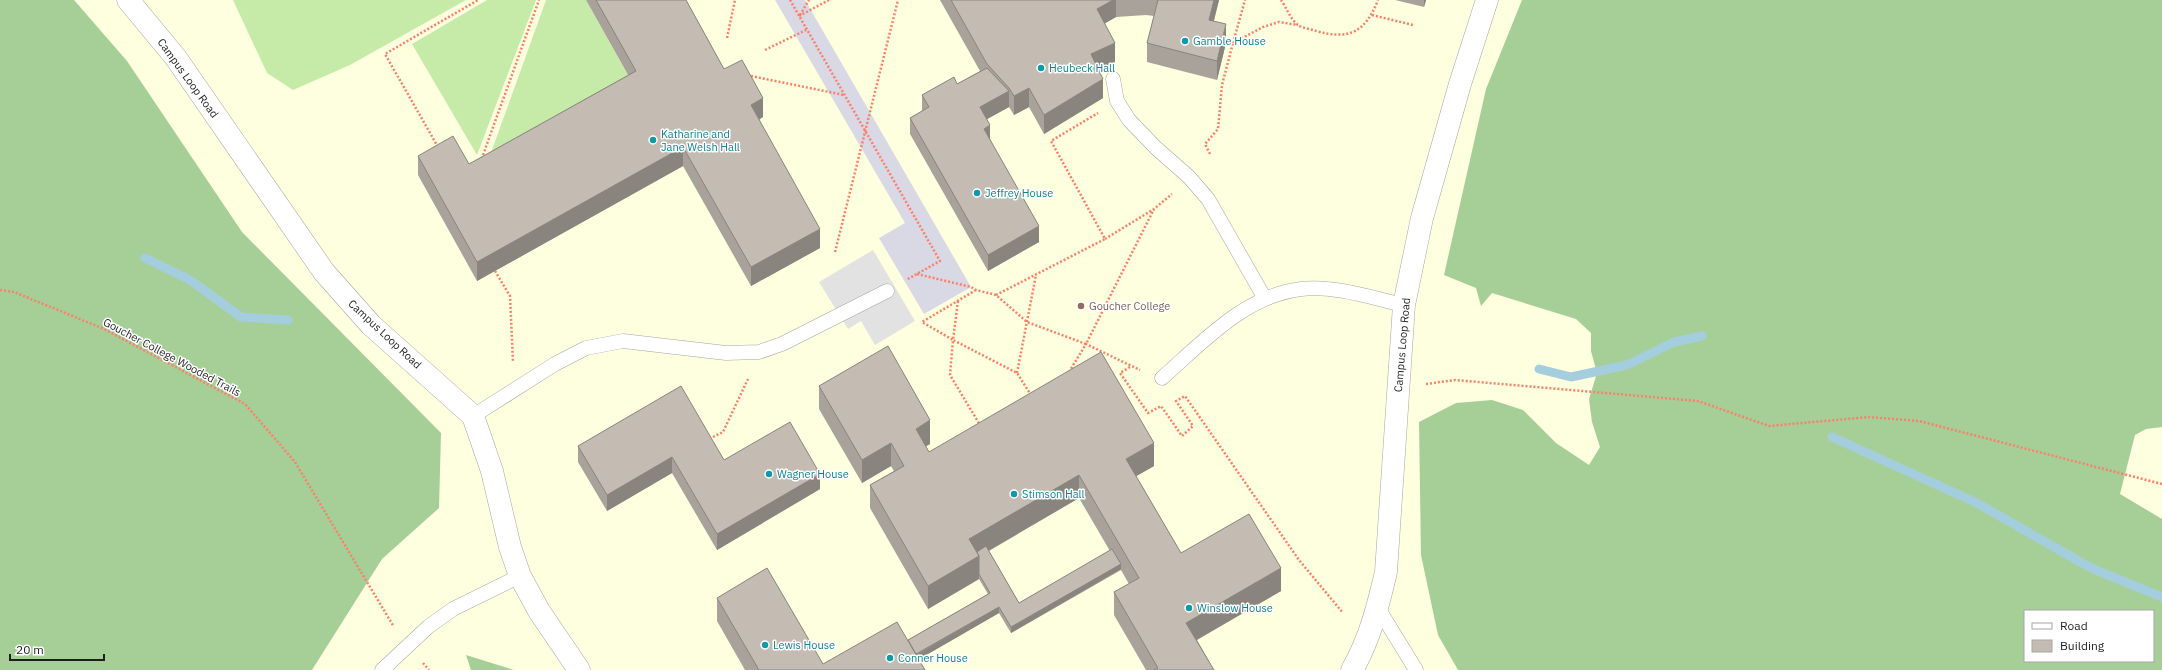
<svg xmlns="http://www.w3.org/2000/svg" width="2162" height="670" font-family="'IBM Plex Sans',sans-serif">
	<rect width="100%" height="100%" fill="#efece4"/>
	<path fill="#fdffde" fill-rule="evenodd" d="M 0,0 L 2162,0 L 2162,670 L 0,670 ZM 2025,611 L 2153,611 L 2153,661 L 2025,661 Z"/>
	<path fill="#c6eba9" d="M 233,0 L 466,0 L 350,65 L 293,90 L 267,73 Z
		M 487,0 L 536,0 L 477,155 L 412,44 Z
		M 546,0 L 586,0 L 636,90 L 483,175 Z"/>
	<path fill="#a6cf98" fill-rule="evenodd" d="M 0,0 L 74,0 L 127,61 L 242,232 L 441,433 L 439,508 L 382,559 L 312,670 L 0,670 Z
		M 1522,0 L 2162,0 L 2162,427 L 2146,429 L 2135,435 L 2120,494 L 2162,519 L 2162,670 L 1458,670 L 1438,635 L 1421,555 L 1419,422 L 1456,403 L 1492,400 L 1523,410 L 1556,443 L 1589,465 L 1600,447 L 1592,422 L 1589,399 L 1597,373 L 1591,351 L 1591,333 L 1576,319 L 1492,293 L 1481,306 L 1476,288 L 1444,275 L 1486,89 ZM 2025,611 L 2153,611 L 2153,661 L 2025,661 Z
		M 466,655 L 514,670 L 471,670 Z"/>
	<path fill="#e2e2e2" d="M 873,250 L 915,321 L 875,345 L 861,321 L 848,329 L 819,282 Z"/>
	<path fill="#d9d8e5" d="M 775,0 L 805,0 L 971,287 L 924,314 L 879,238 L 905,223 Z"/>
	<g fill="none" stroke-linecap="round" stroke-linejoin="round">
		<path stroke="#a4cede" stroke-width="9" d="M 145,258 L 190,280 L 241,317 L 288,320
			M 1539,369 L 1571,377 L 1627,365 L 1674,342 L 1702,336
			M 1832,437 L 1977,503 L 2091,568 L 2162,597"/>
		<defs>
			<path id="lane" d="M 1113,79 L 1117,101 L 1129,120 L 1156,148 L 1189,177 L 1208,199 L 1264,297
				M 1162,378 C 1203,342 1244,296 1301,289 C 1334,285 1372,298 1404,305
				M 473,416 L 555,364 L 586,348 L 623,341 L 726,353 L 759,352 L 782,344 L 887,291
				M 1378,608 L 1416,670
				M 382,670 L 428,627 L 453,609 L 520,576"/>
			<path id="street" d="M 128,0 L 176,58 L 324,272 L 371,325 L 473,416 L 492,471 L 510,547 L 520,576 L 539,611 L 579,670
				M 1352,670 C 1370,639 1378,606 1386,572 L 1404,305 L 1422,218 L 1460,84 L 1487,0"/>
		</defs>
		<use href="#lane" stroke="#a5a5a5" stroke-width="15"/>
		<use href="#street" stroke="#a5a5a5" stroke-width="23"/>
		<path stroke="#fc7f69" stroke-width="2.5" stroke-dasharray="2 2" stroke-linecap="butt" d="M 790,0 L 940,261 L 906,280
			M 1281,0 C 1286,7 1291,20 1298,25 C 1302,28 1311,29 1316,31 C 1349,40 1365,33 1378,0
			M 800,15 L 809,0
			M 1372,15 L 1413,25
			M 799,16 L 829,0
			M 727,38 L 735,0
			M 1233,43 L 1245,0
			M 765,50 L 806,30
			M 751,76 L 844,95
			M 438,147 L 385,54 L 478,0
			M 1210,154 L 1205,144 L 1218,129 L 1222,85 L 1233,43 L 1263,27 L 1279,22 L 1298,25
			M 483,155 L 539,0
			M 1105,239 L 1154,209 L 1172,194
			M 835,252 L 898,0
			M 495,271 L 510,296 L 513,362
			M 917,274 L 971,287 L 976,290 L 996,295 L 1027,322 L 1086,344 L 1154,209
			M 0,290 L 14,292 L 104,329 L 245,404 L 295,462 L 394,627
			M 976,290 L 922,322 L 953,340 L 950,375 L 980,425
			M 996,295 L 1105,239 L 1051,141 L 1098,113
			M 958,301 L 953,340 L 1017,373 L 1031,395
			M 1130,367 L 1120,373 L 1148,413 L 1161,406 L 1182,436 L 1193,426 L 1176,401 L 1185,396 L 1299,560 L 1343,613
			M 1069,372 L 1086,344 L 1140,370
			M 1017,373 L 1036,275
			M 1426,384 L 1455,380 L 1698,401 L 1769,426 L 1869,417 L 1919,421 L 2162,484
			M 713,437 L 723,432 L 748,379
			M 423,663 L 429,670"/>
		<use href="#lane" stroke="#fff" stroke-width="14"/>
		<use href="#street" stroke="#fff" stroke-width="22"/>
	</g>
	<path fill="#a9a29a" fill-rule="evenodd" d="M 586,0 L 686,0 L 724,69 L 763,117 L 759,120 L 820,248 L 751,286 L 683,166 L 477,281 L 418,175 L 418,156 L 469,164 L 628,75 Z
		M 940,0 L 1219,0 L 1214,21 L 1226,43 L 1217,80 L 1147,62 L 1147,43 L 1154,16 L 1146,15 L 1116,17 L 1105,23 L 1115,62 L 1099,70 L 1103,98 L 1044,134 L 1029,107 L 1014,115 L 1009,107 L 987,119 L 990,141 L 1039,242 L 988,271 L 910,134 L 910,118 L 922,111 L 922,95 L 957,84 L 980,71 Z
		M 1395,0 L 1426,0 L 1424,7 Z
		M 819,386 L 930,444 L 926,446 L 929,452 L 1154,466 L 1136,476 L 1181,553 L 1281,591 L 1197,640 L 1214,670 L 1146,670 L 1114,615 L 1114,592 L 1129,584 L 1121,570 L 1011,633 L 999,613 L 919,659 L 925,670 L 745,670 L 717,621 L 717,598 L 823,664 L 908,640 L 988,594 L 979,579 L 928,609 L 870,508 L 870,485 L 894,471 L 891,466 L 862,483 L 819,409 ZM 1079,498 L 1110,551 L 1019,603 L 989,551 Z
		M 578,446 L 724,460 L 820,489 L 717,550 L 672,473 L 607,511 L 578,462 Z"/>
	<path fill="#89847d" d="M 1113,0 L 1116,0 L 1116,17 L 1097,28 L 1097,9 Z
		M 1214,0 L 1219,0 L 1209,39 L 1209,20 Z
		M 1424,0 L 1426,0 L 1424,7 Z
		M 1226,24 L 1226,43 L 1217,80 L 1217,61 Z
		M 1115,43 L 1115,62 L 1091,73 L 1091,54 Z
		M 1103,79 L 1103,98 L 1044,134 L 1044,115 Z
		M 1029,88 L 1029,107 L 1014,115 L 1014,96 Z
		M 1009,91 L 1009,107 L 980,123 L 980,107 Z
		M 763,98 L 763,117 L 751,124 L 751,105 Z
		M 990,125 L 990,141 L 984,129 Z
		M 683,147 L 683,166 L 477,281 L 477,262 Z
		M 1039,226 L 1039,242 L 988,271 L 988,255 Z
		M 820,229 L 820,248 L 751,286 L 751,267 Z
		M 930,420 L 930,444 L 916,452 L 916,429 Z
		M 891,443 L 891,466 L 862,483 L 862,460 Z
		M 1154,443 L 1154,466 L 1126,482 L 1126,459 Z
		M 672,457 L 672,473 L 607,511 L 607,495 Z
		M 820,474 L 820,489 L 717,550 L 717,534 Z
		M 1079,475 L 1079,498 L 979,556 L 979,579 L 928,609 L 928,586 L 969,539 Z
		M 1121,564 L 1121,569 L 1011,633 L 1011,627 Z
		M 1281,568 L 1281,591 L 1186,646 L 1186,623 Z
		M 999,607 L 999,613 L 909,665 L 909,659 Z"/>
	<path fill="#c4bcb3" stroke="#89847d" d="M 596,0 L 686,0 L 724,69 L 742,60 L 763,98 L 751,105 L 820,229 L 751,267 L 683,147 L 477,262 L 418,156 L 453,136 L 469,164 L 636,71 Z
		M 951,0 L 1113,0 L 1097,9 L 1115,43 L 1091,54 L 1103,79 L 1044,115 L 1029,88 L 1014,96 L 1009,88 L 987,64 Z
		M 1158,0 L 1214,0 L 1209,20 L 1226,24 L 1217,61 L 1147,43 Z
		M 987,68 L 1009,91 L 980,107 L 990,125 L 984,129 L 1039,226 L 988,255 L 910,118 L 929,107 L 922,95 L 954,77 L 957,84 Z
		M 888,346 L 930,420 L 916,429 L 929,452 L 1101,352 L 1154,443 L 1126,459 L 1181,553 L 1249,514 L 1281,568 L 1186,623 L 1214,670 L 1154,670 L 1158,668 L 1114,592 L 1139,578 L 1079,475 L 969,539 L 979,556 L 928,586 L 870,485 L 904,466 L 891,443 L 862,460 L 819,386 Z
		M 681,386 L 724,460 L 790,422 L 820,474 L 717,534 L 672,457 L 607,495 L 578,446 Z
		M 986,546 L 1019,603 L 1112,549 L 1121,564 L 1011,627 L 999,607 L 916,654 L 908,640 L 990,593 L 979,574 L 979,556 L 977,552 Z
		M 767,568 L 823,664 L 897,622 L 925,670 L 759,670 L 717,598 Z"/>
	<g fill="#0f9aa8" stroke="#fff" stroke-width="1.5">
		<circle cx="1185" cy="41" r="4"/>
		<circle cx="1041" cy="68" r="4"/>
		<circle cx="653" cy="140" r="4"/>
		<circle cx="977" cy="193" r="4"/>
		<circle cx="769" cy="474" r="4"/>
		<circle cx="1014" cy="494" r="4"/>
		<circle cx="1189" cy="608" r="4"/>
		<circle cx="765" cy="645" r="4"/>
		<circle cx="890" cy="658" r="4"/>
	</g>
	<circle fill="#8d6e63" stroke="#fff" stroke-width="1.5" cx="1081" cy="306" r="4"/>
	<g text-anchor="middle" stroke-width="3" stroke-linejoin="round" paint-order="stroke">
		<g font-size="11" fill="#0d838f" stroke="#fff" text-anchor="start">
			<text x="1193" y="45">Gamble House</text>
			<text x="1049" y="72">Heubeck Hall</text>
			<text x="661" y="138">Katharine and<tspan x="661" dy="13">Jane Welsh Hall</tspan></text>
			<text x="985" y="197">Jeffrey House</text>
			<text x="777" y="478">Wagner House</text>
			<text x="1022" y="498">Stimson Hall</text>
			<text x="1197" y="612">Winslow House</text>
			<text x="773" y="649">Lewis House</text>
			<text x="898" y="662">Conner House</text>
		</g>
		<g font-size="11" fill="#1e1e1e" stroke="#fff">
			<text transform="translate(188 78) rotate(54)" y="4">Campus Loop Road</text>
			<text transform="translate(385 334) rotate(43)" y="4">Campus Loop Road</text>
			<text transform="translate(1402 345) rotate(-85)" y="4">Campus Loop Road</text>
			<text transform="translate(172 357) rotate(28)" y="4">Goucher College Wooded Trails</text>
		</g>
		<g font-size="11" fill="#785e54" stroke="#fff" text-anchor="start">
			<text x="1089" y="310">Goucher College</text>
		</g>
	</g>
	<rect x="2024" y="610" width="130" height="52" fill="#ffffff" stroke="#a5a5a5"/>
	<rect x="2032" y="623" width="20" height="6" fill="#ffffff" stroke="#a5a5a5"/>
	<text x="2060" y="630" font-size="12" fill="#1e1e1e">Road</text>
	<rect x="2032" y="640" width="20" height="12" fill="#c4bcb3" stroke="#a5a5a5"/>
	<text x="2060" y="650" font-size="12" fill="#1e1e1e">Building</text>
	<path d="M10 654v6h94v-6" fill="none" stroke="#1e1e1e" stroke-width="2"/>
	<text x="16" y="654" font-size="12" fill="#1e1e1e" stroke="#ffffff" stroke-width="3" paint-order="stroke">20 m</text>
</svg>
